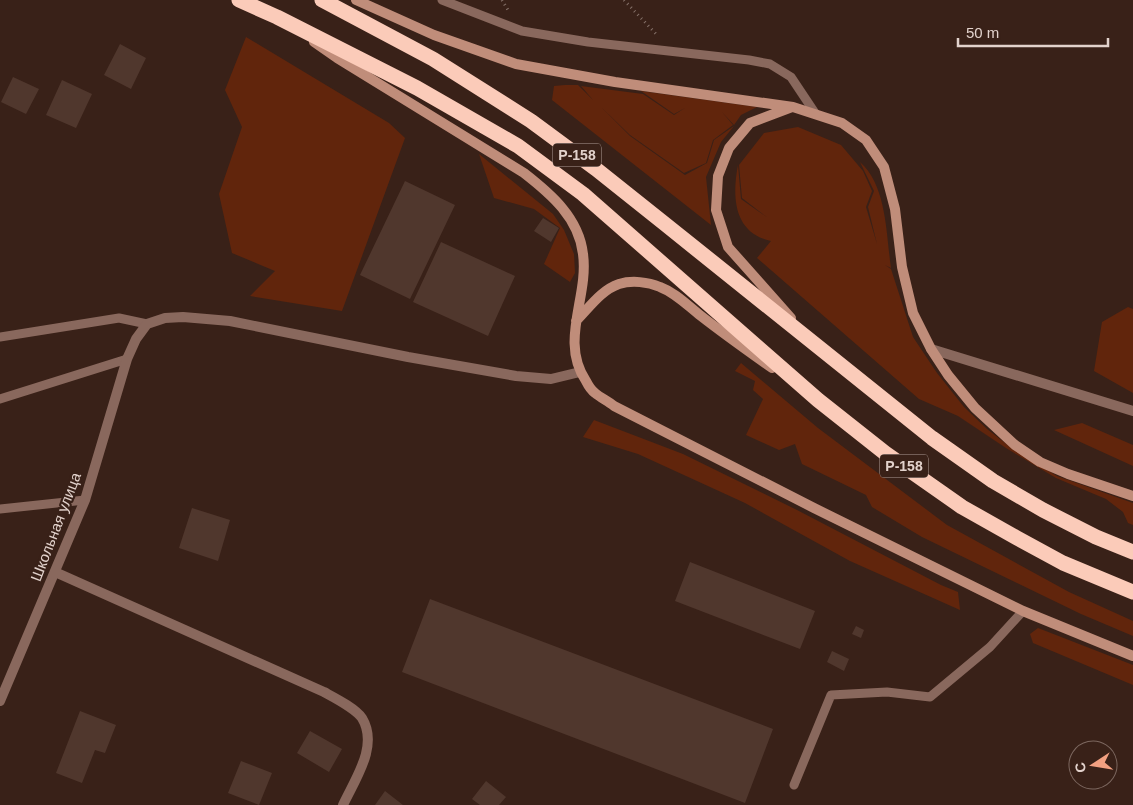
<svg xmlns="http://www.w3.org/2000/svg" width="1133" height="805" font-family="Helvetica,sans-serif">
	<rect width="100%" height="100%" fill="#392118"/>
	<path fill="#61250c" d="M 246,37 L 389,123 L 405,138 L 342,311 L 250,296 L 275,271 L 232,253 L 219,194 L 242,127 L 225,90 Z
		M 565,85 L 578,85 L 593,100 L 581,86 L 643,94 L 674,115 L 685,108 L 695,108 L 685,108 L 674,114 L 641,91 L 757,107 L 741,115 L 734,125 L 722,112 L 733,125 L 713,140 L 706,163 L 684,173 L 630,135 L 601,107 L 630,136 L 685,175 L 707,163 L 714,140 L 734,126 L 721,142 L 706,177 L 711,225 L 552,100 L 554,86 Z
		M 798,127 L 841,145 L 863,171 L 872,191 L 866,207 L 877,244 L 868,207 L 874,191 L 860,162 C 887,186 886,234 891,268 L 885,265 L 891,269 L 913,337 L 937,373 L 964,407 L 987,429 L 1013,449 L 1057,476 L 1133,503 L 1133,525 L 1128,523 L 1123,512 L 1106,499 L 1056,478 L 1006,448 L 958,416 L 919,399 L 757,258 L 771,241 C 733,233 732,196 738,165 L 741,199 L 768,218 L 742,198 L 739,165 L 764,133 Z
		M 479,154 L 553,214 L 564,230 L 574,254 L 575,273 L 570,282 L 544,264 L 560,228 L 534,209 L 494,198 Z
		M 1128,307 L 1133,309 L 1133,393 L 1094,371 L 1102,322 Z
		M 741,363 L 818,428 L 947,525 L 1069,592 L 1133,621 L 1133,636 L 1081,614 L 922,537 L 872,507 L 866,495 L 802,464 L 795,444 L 779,450 L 746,435 L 763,399 L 753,390 L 755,381 L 735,371 Z
		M 594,420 L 683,454 L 797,510 L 941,585 L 958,592 L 960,610 L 850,561 L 745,503 L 638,454 L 583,437 Z
		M 1082,423 L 1133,445 L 1133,466 L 1054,430 Z
		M 1038,628 L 1133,665 L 1133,685 L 1033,643 L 1030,634 Z"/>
	<path fill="#50372d" d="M 120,44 L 146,58 L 131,89 L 104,75 Z
		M 13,77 L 39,89 L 26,114 L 1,102 Z
		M 62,80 L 92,94 L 76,128 L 46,115 Z
		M 405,181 L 455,205 L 410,299 L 360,275 Z
		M 543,218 L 559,228 L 551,242 L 534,231 Z
		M 441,242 L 515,276 L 488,336 L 413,302 Z
		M 192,508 L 230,520 L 218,561 L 179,548 Z
		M 690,562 L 815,611 L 800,649 L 675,601 Z
		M 430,599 L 773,729 L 745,803 L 402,672 Z
		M 856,626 L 864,630 L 861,638 L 852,634 Z
		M 832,651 L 849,659 L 844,671 L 827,662 Z
		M 80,711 L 116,725 L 105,753 L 95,750 L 82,783 L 56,773 Z
		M 310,731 L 342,749 L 329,772 L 297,753 Z
		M 241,761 L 272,773 L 259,805 L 228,793 Z
		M 486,781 L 506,797 L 499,805 L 480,805 L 472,799 Z
		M 385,791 L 403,805 L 375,805 Z"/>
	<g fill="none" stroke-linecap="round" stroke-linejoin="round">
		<path stroke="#857169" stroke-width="3" stroke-dasharray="1 4" stroke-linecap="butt" d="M 502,0 L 508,10
			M 624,0 L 658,36"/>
		<path stroke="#89685d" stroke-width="9" d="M 442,0 L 522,31 L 588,42 L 749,60 L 770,64 L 791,77 L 815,113
			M 0,337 L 119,318 L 147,324
			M 0,399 L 127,359
			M 0,509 L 85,500
			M 794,785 L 831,695 L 887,692 L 930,697 L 990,647 L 1023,611"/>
		<path stroke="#89685d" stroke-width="10" d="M 931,349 L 1133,411
			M 55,572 L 324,692 C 335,698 355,708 362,718 C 379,746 355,779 343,805
			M 0,701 L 85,500 L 127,359 L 136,339 L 147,324 L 165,318 L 183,317 L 230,321 L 408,357 L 516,376 L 551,379 L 580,372"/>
		<path stroke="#c08d7a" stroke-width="10" d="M 356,0 L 434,35 L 516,64 L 615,82 L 793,107 L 842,123 L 866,140 L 884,167 L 895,209 L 902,267 L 913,313 L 931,349 L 948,375 L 975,408 L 1015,445 L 1040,462 L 1068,474 L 1133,496
			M 314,42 L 337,58 L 524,173 C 551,194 579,218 583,254 C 589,297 559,341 586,381 C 588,385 591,390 595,393 C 601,398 608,401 614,406 L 814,508 L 1023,611 L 1133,656
			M 791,318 L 728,247 L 716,210 L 718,176 L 729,148 L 750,123 L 792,107
			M 576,321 C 589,308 601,290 619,284 C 632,280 648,282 660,287 C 676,293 688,306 701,316 C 724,334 748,351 772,368"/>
		<path stroke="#fbcbb9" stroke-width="15" d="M 239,0 L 277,17 L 417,88 L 518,146 L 583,194 L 818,400 L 885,453 L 962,507 L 1017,538 L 1063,563 L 1133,592
			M 322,0 L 433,59 L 531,121 L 596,169 L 665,224 L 932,438 L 993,481 L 1043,510 L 1096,537 L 1133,552"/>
	</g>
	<g text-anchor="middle" stroke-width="4.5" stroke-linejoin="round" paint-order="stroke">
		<g fill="#392118" stroke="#af9d96" stroke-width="1">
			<rect x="553" y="143.5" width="48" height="23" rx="4"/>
			<rect x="880" y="454.5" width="48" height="23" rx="4"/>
		</g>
		<g font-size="14" font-weight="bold" fill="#e2d2cc">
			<text x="577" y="160">Р-158</text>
			<text x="904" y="471">Р-158</text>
		</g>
		<g font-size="15" fill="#e2d2cc" stroke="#392118">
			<text transform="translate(56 527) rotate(-69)" y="5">Школьная улица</text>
		</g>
	</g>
	<g transform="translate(1093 765) rotate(258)"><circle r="24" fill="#392118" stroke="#7d6860"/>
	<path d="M0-4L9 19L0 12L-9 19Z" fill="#f2a081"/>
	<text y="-8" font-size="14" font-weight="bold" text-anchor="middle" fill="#e2d2cc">С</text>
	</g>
	<path d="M958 38v8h150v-8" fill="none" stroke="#e2d2cc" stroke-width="2.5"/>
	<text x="966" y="38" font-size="15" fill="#e2d2cc" stroke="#392118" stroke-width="4" paint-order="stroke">50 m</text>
</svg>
